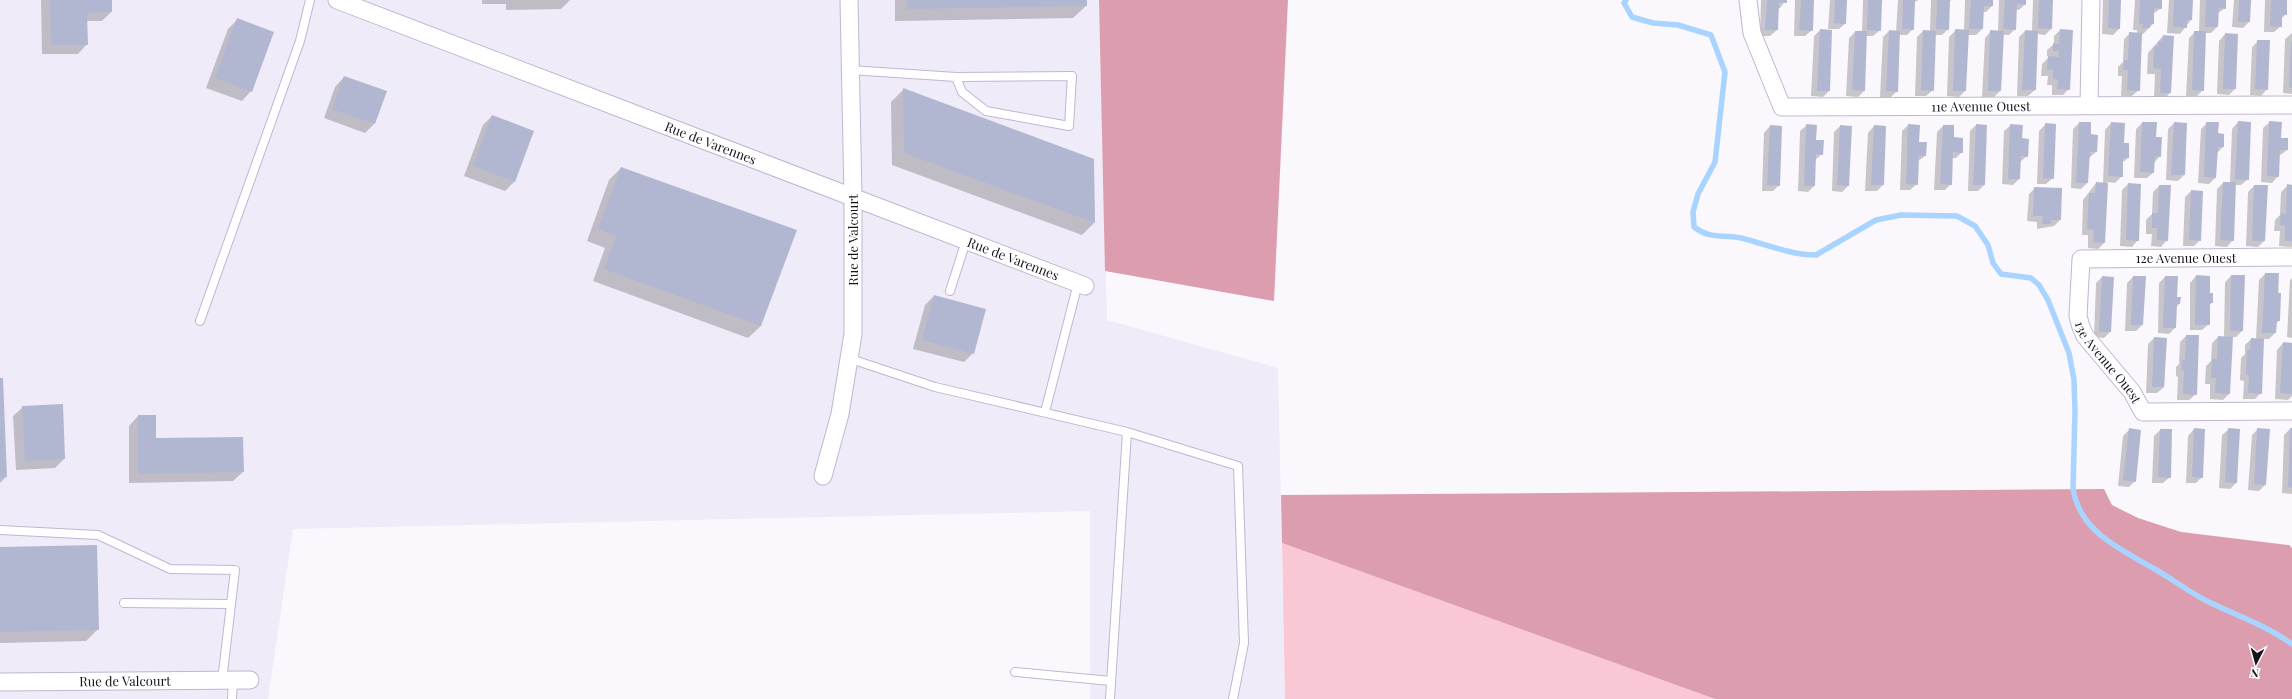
<svg xmlns="http://www.w3.org/2000/svg" width="2292" height="699" font-family="'Playfair Display',serif">
	<rect width="100%" height="100%" fill="#faf7fd"/>
	<path fill="#f0ebf8" d="M 0,0 L 1099,0 L 1107,320 L 1278,368 L 1285,699 L 1090,699 L 1090,511 L 293,529 L 268,699 L 0,699 Z"/>
	<path fill="#f9c8d4" d="M 1282,543 L 1715,699 L 1285,699 Z"/>
	<path fill="#dc9eae" d="M 1099,0 L 1288,0 L 1274,301 L 1105,271 Z
		M 2104,489 L 2112,505 L 2138,518 L 2181,532 L 2289,545 L 2292,548 L 2292,699 L 1715,699 L 1282,543 L 1281,495 Z"/>
	<path fill="#0003" d="M 41,0 L 111,0 L 111,12 L 102,21 L 87,21 L 87,44 L 78,54 L 42,54 Z
		M 482,0 L 570,0 L 561,9 L 506,10 L 506,4 L 482,4 Z
		M 895,0 L 1085,0 L 1086,6 L 1073,18 L 895,21 Z
		M 1761,0 L 1786,0 L 1780,8 L 1778,8 L 1777,30 L 1770,36 L 1760,36 Z
		M 1795,0 L 1813,0 L 1812,30 L 1805,36 L 1794,36 Z
		M 1830,0 L 1846,0 L 1846,23 L 1839,29 L 1828,29 Z
		M 1863,0 L 1883,0 L 1881,2 L 1880,30 L 1873,36 L 1866,36 L 1864,91 L 1858,97 L 1846,96 L 1849,38 L 1855,32 L 1862,32 Z
		M 1898,0 L 1919,0 L 1914,2 L 1913,29 L 1907,35 L 1899,35 L 1897,91 L 1891,97 L 1880,97 L 1883,37 L 1889,31 L 1896,32 Z
		M 1931,0 L 1952,0 L 1949,1 L 1948,29 L 1942,35 L 1935,35 L 1933,90 L 1926,96 L 1915,96 L 1917,37 L 1923,31 L 1930,32 Z
		M 1965,0 L 1992,0 L 1992,6 L 1986,12 L 1983,12 L 1982,29 L 1976,35 L 1968,35 L 1965,91 L 1959,97 L 1947,96 L 1949,37 L 1956,30 L 1964,31 Z
		M 1999,0 L 2025,0 L 2025,4 L 2019,10 L 2016,10 L 2015,29 L 2009,35 L 2002,35 L 2000,91 L 1994,97 L 1982,97 L 1985,38 L 1991,31 L 1998,32 Z
		M 2033,0 L 2052,0 L 2051,29 L 2045,35 L 2037,34 L 2035,90 L 2028,96 L 2017,96 L 2019,37 L 2025,31 L 2032,31 Z
		M 2103,0 L 2120,0 L 2119,29 L 2113,35 L 2102,34 Z
		M 2135,0 L 2161,0 L 2161,8 L 2153,14 L 2153,24 L 2143,34 L 2141,34 L 2139,90 L 2132,96 L 2121,96 L 2122,76 L 2118,76 L 2118,67 L 2123,62 L 2124,39 L 2130,33 L 2137,34 L 2137,30 L 2133,30 Z
		M 2169,0 L 2192,0 L 2191,20 L 2180,34 L 2167,33 Z
		M 2200,0 L 2225,0 L 2225,8 L 2217,14 L 2217,27 L 2211,33 L 2205,33 L 2203,90 L 2197,96 L 2186,96 L 2189,38 L 2195,32 L 2199,32 Z
		M 2234,0 L 2252,0 L 2250,1 L 2249,22 L 2243,28 L 2232,27 Z
		M 2265,0 L 2286,0 L 2286,14 L 2281,19 L 2281,26 L 2274,32 L 2264,32 Z
		M 237,20 L 251,91 L 242,101 L 206,88 L 228,29 Z
		M 1820,30 L 1829,91 L 1823,97 L 1811,96 L 1814,36 Z
		M 2060,30 L 2069,89 L 2063,95 L 2052,95 L 2052,85 L 2047,85 L 2048,76 L 2041,76 L 2042,64 L 2049,57 L 2047,56 L 2047,50 L 2054,44 L 2054,36 Z
		M 2292,33 L 2292,94 L 2283,93 L 2285,39 Z
		M 2225,34 L 2235,89 L 2229,95 L 2217,94 L 2219,41 Z
		M 2163,36 L 2170,93 L 2164,99 L 2154,98 L 2155,74 L 2147,74 L 2148,53 Z
		M 2258,41 L 2267,89 L 2261,96 L 2250,95 L 2252,47 Z
		M 344,77 L 374,124 L 365,133 L 324,118 L 335,87 Z
		M 903,90 L 1093,159 L 1094,223 L 1082,235 L 892,165 L 891,102 Z
		M 492,116 L 533,131 L 514,182 L 505,191 L 464,176 L 483,125 Z
		M 2238,122 L 2248,179 L 2241,185 L 2235,185 L 2233,240 L 2227,247 L 2215,246 L 2217,189 L 2223,183 L 2230,183 L 2232,129 Z
		M 2270,122 L 2287,150 L 2279,156 L 2278,176 L 2272,183 L 2261,182 L 2263,128 Z
		M 2079,123 L 2089,135 L 2096,152 L 2089,158 L 2087,183 L 2081,189 L 2071,188 L 2073,129 Z
		M 2111,123 L 2123,144 L 2128,158 L 2122,163 L 2122,176 L 2115,183 L 2107,182 L 2104,243 L 2098,249 L 2088,248 L 2088,235 L 2082,235 L 2083,200 L 2096,183 L 2103,184 L 2105,130 Z
		M 2142,123 L 2160,156 L 2154,163 L 2154,172 L 2147,178 L 2134,178 L 2136,129 Z
		M 2174,123 L 2184,175 L 2178,181 L 2166,180 L 2168,129 Z
		M 2207,123 L 2217,134 L 2223,147 L 2217,153 L 2215,178 L 2209,184 L 2198,183 L 2201,129 Z
		M 2046,124 L 2053,178 L 2046,184 L 2037,184 L 2039,131 Z
		M 1807,125 L 1822,154 L 1815,160 L 1814,186 L 1808,192 L 1798,191 L 1800,131 Z
		M 1908,125 L 1925,156 L 1917,162 L 1917,184 L 1910,190 L 1900,190 L 1902,131 Z
		M 1976,125 L 1984,185 L 1978,191 L 1968,191 L 1970,131 Z
		M 2011,125 L 2027,156 L 2020,162 L 2019,179 L 2013,185 L 2002,184 L 2004,131 Z
		M 1770,126 L 1779,185 L 1773,191 L 1762,191 L 1764,133 Z
		M 1840,126 L 1848,186 L 1842,192 L 1832,191 L 1834,132 Z
		M 1874,126 L 1883,185 L 1877,191 L 1865,191 L 1868,133 Z
		M 1943,126 L 1962,152 L 1956,158 L 1952,158 L 1951,184 L 1945,190 L 1934,190 L 1937,132 Z
		M 621,168 L 761,326 L 748,338 L 593,281 L 605,248 L 587,241 L 609,180 Z
		M 2128,184 L 2138,240 L 2132,247 L 2120,246 L 2122,190 Z
		M 2159,186 L 2167,240 L 2161,247 L 2151,246 L 2152,234 L 2146,234 L 2146,220 L 2152,214 L 2153,192 Z
		M 2254,186 L 2264,241 L 2258,247 L 2246,246 L 2248,192 Z
		M 2287,186 L 2292,186 L 2292,247 L 2279,246 L 2280,231 L 2274,231 L 2275,220 L 2280,215 L 2281,192 Z
		M 2035,188 L 2061,189 L 2060,220 L 2054,226 L 2037,229 L 2037,222 L 2027,221 L 2029,194 Z
		M 2191,191 L 2200,240 L 2194,246 L 2183,246 L 2185,197 Z
		M 2265,274 L 2278,274 L 2279,320 L 2276,324 L 2275,333 L 2269,339 L 2263,339 L 2261,393 L 2255,399 L 2243,399 L 2244,381 L 2240,380 L 2241,358 L 2245,354 L 2245,345 L 2251,339 L 2256,339 L 2259,280 Z
		M 2196,276 L 2212,302 L 2209,306 L 2209,324 L 2202,330 L 2190,330 L 2190,283 Z
		M 2231,276 L 2242,331 L 2236,337 L 2232,337 L 2229,394 L 2223,400 L 2210,399 L 2210,384 L 2205,384 L 2206,366 L 2211,361 L 2212,343 L 2218,337 L 2224,337 L 2225,282 Z
		M 2102,277 L 2110,332 L 2104,338 L 2094,337 L 2096,283 Z
		M 2133,277 L 2145,277 L 2142,325 L 2136,331 L 2125,331 L 2127,283 Z
		M 2165,277 L 2179,304 L 2176,307 L 2175,328 L 2169,334 L 2158,333 L 2159,283 Z
		M 2292,278 L 2292,338 L 2287,337 L 2290,280 Z
		M 934,296 L 973,353 L 964,362 L 913,349 L 925,305 Z
		M 2186,336 L 2196,394 L 2189,400 L 2177,400 L 2178,377 L 2176,376 L 2176,367 L 2179,364 L 2180,342 Z
		M 2154,338 L 2166,339 L 2164,387 L 2157,393 L 2146,393 L 2148,344 Z
		M 2283,343 L 2292,344 L 2292,396 L 2288,400 L 2275,399 L 2277,350 Z
		M 0,379 L 6,477 L 0,483 Z
		M 23,407 L 64,459 L 55,468 L 16,470 L 13,416 Z
		M 138,416 L 155,416 L 155,439 L 242,438 L 243,472 L 233,481 L 129,483 L 129,426 Z
		M 2194,429 L 2202,477 L 2196,483 L 2186,483 L 2188,436 Z
		M 2229,429 L 2236,483 L 2230,489 L 2219,488 L 2222,435 Z
		M 2258,429 L 2265,485 L 2259,491 L 2248,490 L 2252,435 Z
		M 2290,429 L 2292,429 L 2292,494 L 2282,493 L 2284,435 Z
		M 2129,430 L 2135,481 L 2129,487 L 2118,486 L 2123,436 Z
		M 2160,430 L 2170,477 L 2163,483 L 2152,483 L 2154,436 Z
		M 0,548 L 98,629 L 86,641 L 0,643 Z"/>
	<g fill="none" stroke-linecap="round" stroke-linejoin="round">
		<path stroke="#a8d4ff" stroke-width="5.5" d="M 1626,0 L 1624,3 L 1632,17 L 1653,23 L 1678,25 L 1711,35 L 1725,72 L 1715,162 L 1698,194 L 1693,212 L 1694,227 C 1711,240 1722,234 1741,238 C 1766,244 1790,255 1816,255 L 1876,220 L 1901,215 L 1957,216 L 1975,226 L 1988,245 L 1993,263 L 2001,274 L 2031,278 L 2039,285 L 2048,300 L 2069,353 L 2074,380 L 2075,412 L 2073,489 C 2080,531 2117,547 2151,567 C 2172,578 2189,593 2211,603 C 2240,617 2265,625 2292,644"/>
	</g>
	<path fill="#b1b7d1" d="M 50,0 L 112,0 L 112,12 L 87,13 L 88,45 L 51,45 Z
		M 907,0 L 1087,0 L 1087,6 L 907,9 Z
		M 1767,0 L 1787,0 L 1787,3 L 1779,2 L 1778,30 L 1765,30 Z
		M 1801,0 L 1814,0 L 1813,31 L 1799,30 Z
		M 1835,0 L 1847,0 L 1846,24 L 1834,23 Z
		M 1868,0 L 1882,0 L 1881,31 L 1867,30 Z
		M 1903,0 L 1915,0 L 1914,30 L 1902,29 Z
		M 1937,0 L 1950,0 L 1949,30 L 1936,29 Z
		M 1971,0 L 1993,0 L 1993,6 L 1984,6 L 1983,29 L 1969,29 Z
		M 2005,0 L 2026,0 L 2026,5 L 2017,4 L 2016,30 L 2003,29 Z
		M 2039,0 L 2053,0 L 2052,29 L 2038,28 Z
		M 2109,0 L 2121,0 L 2120,29 L 2108,28 Z
		M 2140,0 L 2162,0 L 2162,9 L 2154,8 L 2154,24 L 2150,24 L 2150,28 L 2142,28 L 2143,24 L 2139,24 Z
		M 2174,0 L 2193,0 L 2192,20 L 2187,20 L 2187,28 L 2173,27 Z
		M 2206,0 L 2226,0 L 2226,9 L 2219,8 L 2218,27 L 2205,27 Z
		M 2239,0 L 2251,0 L 2250,22 L 2238,22 Z
		M 2271,0 L 2287,0 L 2287,15 L 2282,15 L 2282,27 L 2270,26 Z
		M 237,18 L 274,32 L 252,92 L 215,78 Z
		M 1820,29 L 1832,30 L 1830,91 L 1817,91 Z
		M 1955,29 L 1969,30 L 1966,91 L 1953,91 Z
		M 2060,29 L 2073,30 L 2070,90 L 2057,89 L 2058,80 L 2053,79 L 2053,70 L 2047,70 L 2048,56 L 2059,57 L 2059,51 L 2053,51 L 2053,43 L 2059,44 Z
		M 1889,30 L 1900,31 L 1898,92 L 1886,91 Z
		M 1923,30 L 1936,31 L 1934,91 L 1921,90 Z
		M 1990,30 L 2004,31 L 2001,91 L 1988,91 Z
		M 2025,30 L 2038,31 L 2036,90 L 2022,90 Z
		M 1855,31 L 1867,31 L 1865,91 L 1852,90 Z
		M 2194,31 L 2206,31 L 2204,91 L 2192,90 Z
		M 2129,32 L 2142,33 L 2140,91 L 2127,90 L 2128,70 L 2123,70 L 2124,60 L 2128,60 Z
		M 2225,33 L 2238,34 L 2236,89 L 2223,89 Z
		M 2163,35 L 2174,36 L 2171,93 L 2160,93 L 2161,69 L 2153,68 L 2154,46 L 2158,46 L 2158,41 L 2162,41 Z
		M 2257,40 L 2270,40 L 2268,90 L 2255,89 Z
		M 2291,42 L 2292,42 L 2292,88 L 2289,87 Z
		M 344,76 L 387,91 L 375,124 L 332,109 Z
		M 903,88 L 1094,159 L 1095,223 L 904,153 Z
		M 492,115 L 534,131 L 515,182 L 473,166 Z
		M 2238,121 L 2251,122 L 2249,180 L 2235,179 Z
		M 2269,121 L 2282,122 L 2281,138 L 2288,138 L 2288,150 L 2280,150 L 2279,177 L 2267,176 Z
		M 2079,122 L 2091,122 L 2091,134 L 2098,135 L 2097,152 L 2090,152 L 2088,183 L 2076,183 Z
		M 2111,122 L 2125,123 L 2124,143 L 2129,143 L 2129,158 L 2123,158 L 2123,177 L 2108,176 Z
		M 2142,122 L 2157,122 L 2156,137 L 2162,137 L 2161,157 L 2155,156 L 2154,173 L 2140,172 Z
		M 2174,122 L 2187,123 L 2185,175 L 2171,175 Z
		M 2206,122 L 2219,122 L 2218,133 L 2224,134 L 2224,147 L 2218,147 L 2216,178 L 2204,177 Z
		M 2045,123 L 2056,124 L 2054,179 L 2043,178 Z
		M 1806,124 L 1817,125 L 1816,140 L 1824,140 L 1823,155 L 1816,154 L 1815,186 L 1804,186 Z
		M 1908,124 L 1920,125 L 1919,142 L 1927,142 L 1926,156 L 1919,156 L 1918,185 L 1906,184 Z
		M 1976,124 L 1987,125 L 1985,185 L 1973,185 Z
		M 2010,124 L 2023,125 L 2022,138 L 2029,139 L 2028,157 L 2021,156 L 2020,179 L 2008,179 Z
		M 1770,125 L 1782,126 L 1780,186 L 1767,185 Z
		M 1840,125 L 1852,126 L 1849,186 L 1837,185 Z
		M 1874,125 L 1886,126 L 1884,185 L 1871,185 Z
		M 1943,125 L 1954,125 L 1954,137 L 1963,138 L 1963,153 L 1953,152 L 1952,185 L 1940,184 Z
		M 621,167 L 797,230 L 761,326 L 604,269 L 616,236 L 598,229 Z
		M 2096,182 L 2108,183 L 2105,243 L 2093,242 L 2094,230 L 2087,229 L 2089,193 L 2095,193 Z
		M 2223,182 L 2236,182 L 2234,241 L 2220,240 Z
		M 2128,183 L 2141,184 L 2139,241 L 2126,240 Z
		M 2287,184 L 2292,185 L 2292,241 L 2285,241 L 2285,226 L 2280,225 L 2281,213 L 2286,214 Z
		M 2159,185 L 2171,185 L 2168,241 L 2157,240 L 2157,228 L 2152,228 L 2152,213 L 2158,213 Z
		M 2254,185 L 2268,185 L 2265,241 L 2252,241 Z
		M 2034,187 L 2062,188 L 2061,220 L 2051,220 L 2051,224 L 2042,224 L 2043,216 L 2033,216 Z
		M 2191,190 L 2203,191 L 2201,241 L 2189,240 Z
		M 2265,273 L 2279,273 L 2278,293 L 2281,293 L 2280,321 L 2277,321 L 2276,333 L 2262,333 Z
		M 2196,275 L 2210,276 L 2210,293 L 2213,293 L 2213,303 L 2210,303 L 2210,325 L 2195,325 Z
		M 2231,275 L 2245,275 L 2243,331 L 2230,331 Z
		M 2102,276 L 2114,277 L 2111,332 L 2099,332 Z
		M 2133,276 L 2146,276 L 2143,325 L 2131,325 Z
		M 2165,276 L 2178,276 L 2177,297 L 2181,297 L 2180,304 L 2177,304 L 2176,328 L 2163,328 Z
		M 934,295 L 986,309 L 974,354 L 922,340 Z
		M 2186,335 L 2199,335 L 2197,395 L 2183,394 L 2184,371 L 2181,370 L 2182,360 L 2185,360 Z
		M 2218,336 L 2233,337 L 2230,394 L 2215,393 L 2216,378 L 2211,378 L 2212,359 L 2217,359 Z
		M 2154,337 L 2167,338 L 2164,387 L 2152,387 Z
		M 2251,338 L 2264,339 L 2262,394 L 2248,393 L 2249,375 L 2246,375 L 2247,350 L 2250,350 Z
		M 2283,342 L 2292,343 L 2292,394 L 2280,393 Z
		M 0,378 L 3,378 L 7,477 L 0,477 Z
		M 63,404 L 65,459 L 25,461 L 22,406 Z
		M 138,415 L 156,415 L 156,438 L 243,437 L 244,472 L 138,474 Z
		M 2129,428 L 2141,430 L 2136,482 L 2123,480 Z
		M 2194,428 L 2205,429 L 2203,478 L 2192,477 Z
		M 2228,428 L 2240,429 L 2237,483 L 2225,482 Z
		M 2257,428 L 2270,429 L 2266,485 L 2254,484 Z
		M 2290,428 L 2292,428 L 2292,488 L 2288,487 Z
		M 2160,429 L 2172,429 L 2171,478 L 2158,477 Z
		M 97,545 L 99,630 L 0,632 L 0,547 Z"/>
	<g fill="none" stroke-linecap="round" stroke-linejoin="round">
		<defs>
			<path id="lane" d="M 850,70 L 956,77 L 1072,76 L 1069,126 L 986,111 L 962,92 L 956,77
				M 950,291 L 966,241
				M 200,321 L 300,41 L 310,0
				M 851,359 L 935,387 L 1127,432 L 1238,466 L 1244,643 L 1233,699
				M 1045,412 L 1078,283
				M 0,530 L 98,535 L 170,569 L 235,570 L 222,681
				M 124,603 L 231,604
				M 1015,672 L 1111,681
				M 232,699 L 233,681
				M 1110,699 L 1127,432"/>
			<g id="street">
				<path id="s1" d="M 337,0 L 1085,286"/>
				<path id="s2" d="M 1748,0 L 1752,33 L 1782,107 L 2292,105"/>
				<path d="M 2089,105 L 2091,0"/>
				<path id="s3" d="M 2292,257 L 2081,259 L 2078,316 L 2081,327 L 2085,336 L 2132,392 L 2143,412 L 2292,411"/>
				<path d="M 823,476 L 840,414 L 853,334 L 853,197 L 849,0"/>
				<path id="s4" d="M 0,682 L 250,680"/>
			</g>
		</defs>
		<use href="#lane" stroke="#c1b6d0" stroke-width="10"/>
		<use href="#street" stroke="#c1b6d0" stroke-width="19"/>
		<use href="#lane" stroke="#fff" stroke-width="8"/>
		<use href="#street" stroke="#fff" stroke-width="17"/>
	</g>
	<g text-anchor="middle" stroke-width="3.5" stroke-linejoin="round" paint-order="stroke">
		<g font-size="13" fill="#17131c" stroke="#fff">
			<text dy="5" stroke="none"><textPath href="#s2" startOffset="312">11e Avenue Ouest</textPath></text>
			<text dy="5" stroke="none"><textPath href="#s1" startOffset="400">Rue de Varennes</textPath></text>
			<text transform="translate(853 240) rotate(-90)" y="5">Rue de Valcourt</text>
			<text dy="5" stroke="none"><textPath href="#s1" startOffset="724">Rue de Varennes</textPath></text>
			<text x="2186" y="263">12e Avenue Ouest</text>
			<text dy="5" stroke="none"><textPath href="#s3" startOffset="324">13e Avenue Ouest</textPath></text>
			<text dy="5" stroke="none"><textPath href="#s4" startOffset="125">Rue de Valcourt</textPath></text>
		</g>
	</g>
	<g transform="translate(2256 663) rotate(186)" stroke="#ffffff" stroke-width="3" paint-order="stroke">
	<path d="M0-3L7 15L0 10L-7 15Z" fill="#17131c"/>
	<text y="-6" font-size="11" font-weight="bold" text-anchor="middle" fill="#17131c">N</text>
	</g>
</svg>
